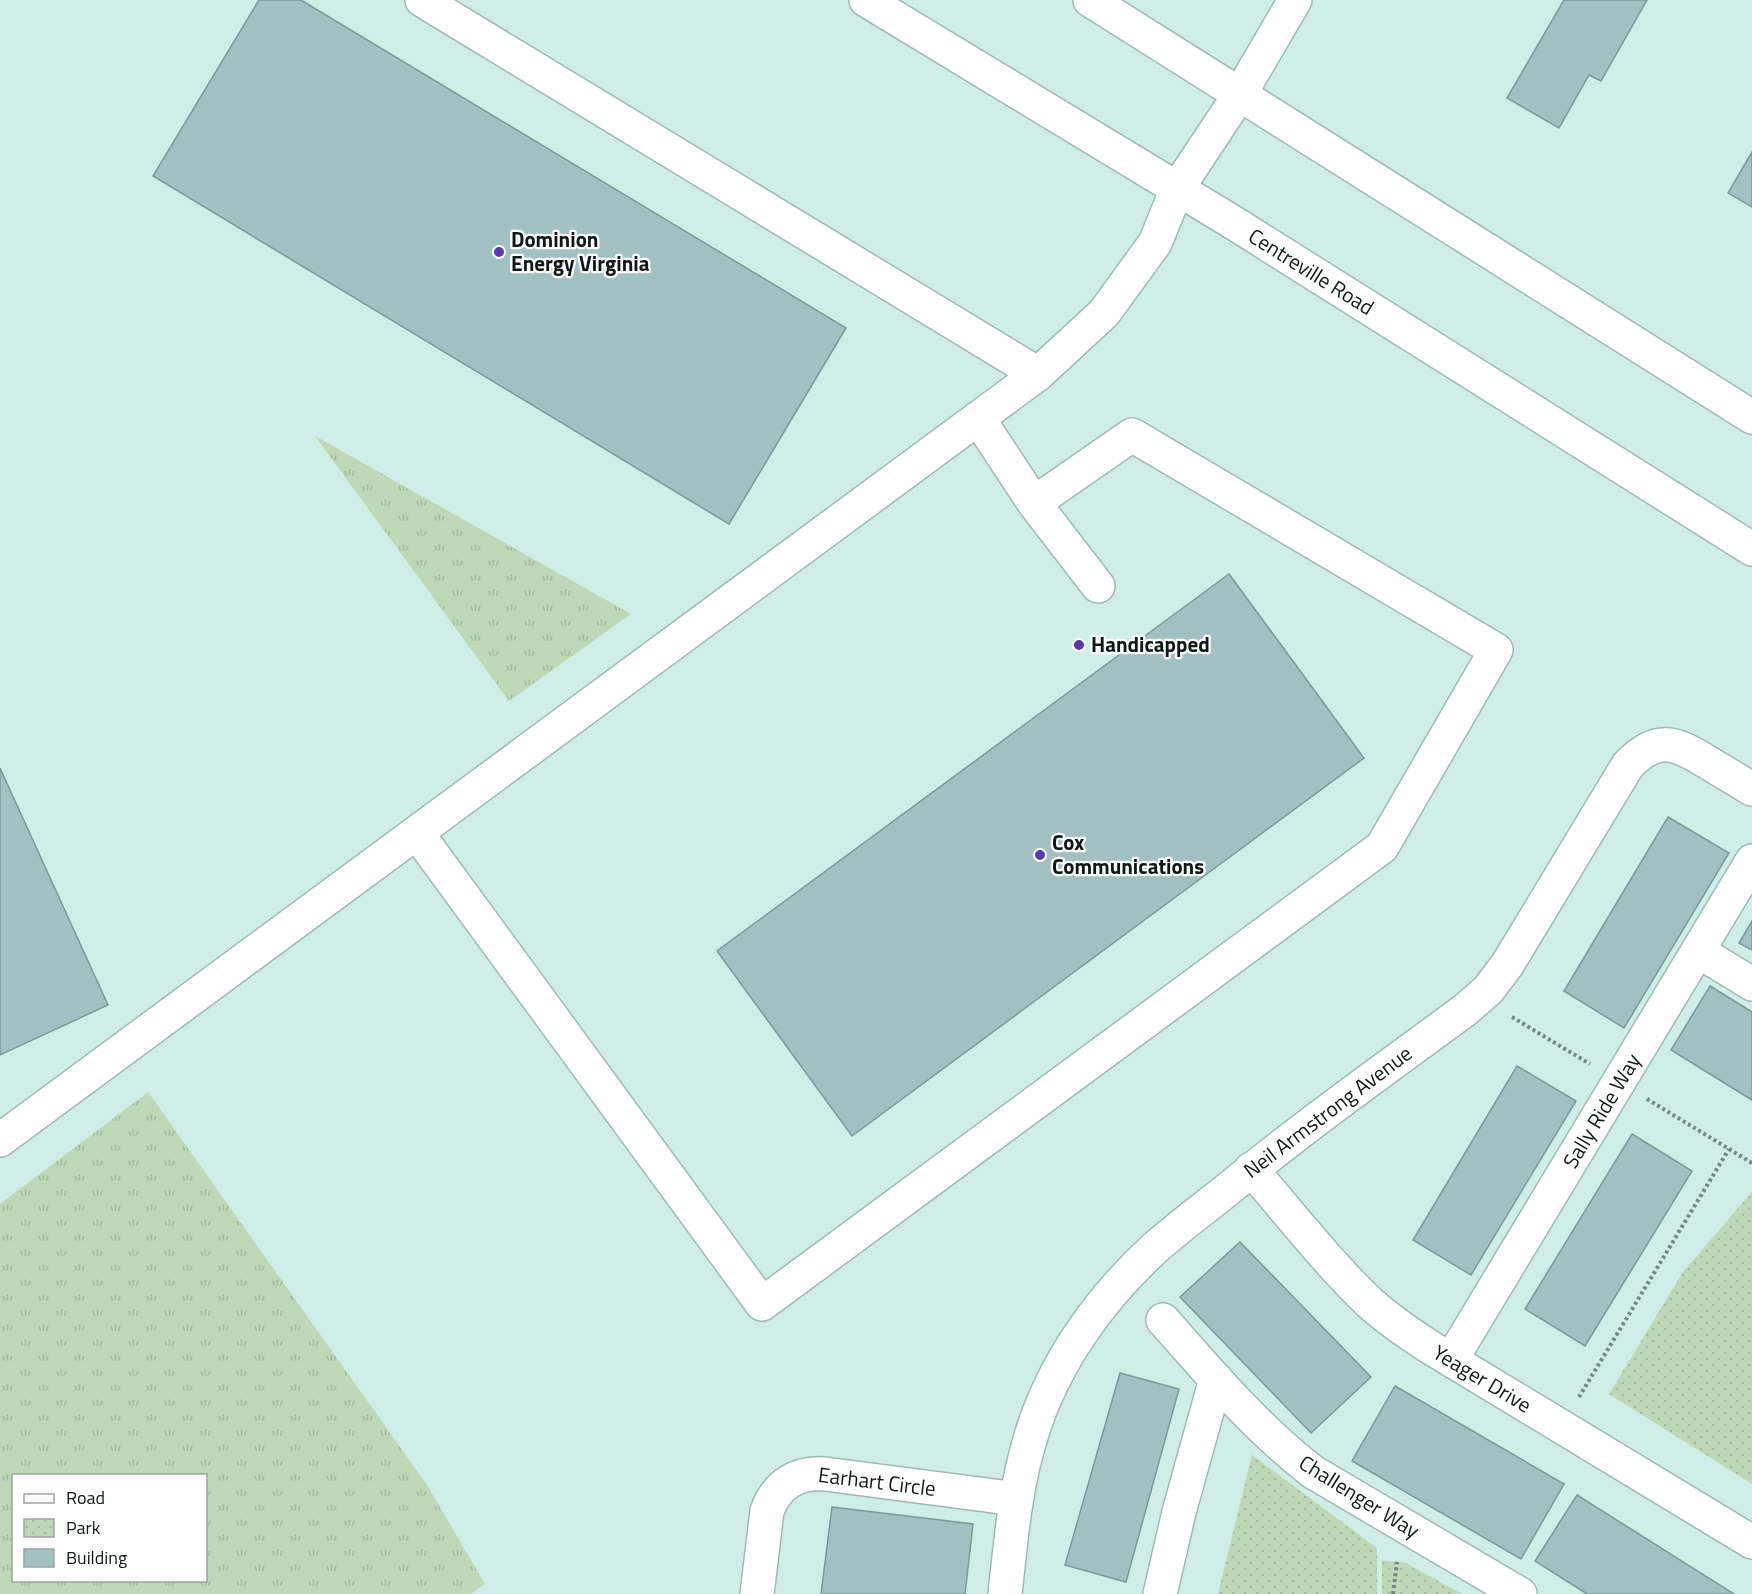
<svg xmlns="http://www.w3.org/2000/svg" width="1752" height="1594" font-family="'Titillium Web',sans-serif">
	<defs>
		<pattern id="grass-tufts" width="24" height="20" patternUnits="userSpaceOnUse" patternTransform="scale(1.5)"><rect width="24" height="20" fill="#bfd8b7"/><path d="M3 7l-1-3M5 7V3M7 7l1-3M15 17l-1-3M17 17v-4M19 17l1-3" fill="none" stroke="#a3b99d"/></pattern>
		<pattern id="park-dots" width="8" height="8" patternUnits="userSpaceOnUse" patternTransform="scale(1.5)"><rect width="8" height="8" fill="#bfd8b7"/><path d="M2 2h.1M6 6h.1" fill="none" stroke="#a3b99d" stroke-width="1.8" stroke-linecap="round"/></pattern>
	</defs>
	<rect width="100%" height="100%" fill="#d0eee7"/>
	<path fill="url(#grass-tufts)" fill-rule="evenodd" d="M 315,436 L 631,614 L 509,701 Z
		M 148,1092 L 427,1485 L 485,1584 L 471,1594 L 0,1594 L 0,1204 ZM 14,1476 L 206,1476 L 206,1580 L 14,1580 Z"/>
	<path fill="url(#park-dots)" d="M 1752,1192 L 1752,1484 L 1609,1394 L 1683,1272 Z
		M 1252,1455 L 1377,1548 L 1377,1594 L 1218,1594 Z
		M 1382,1561 L 1404,1562 L 1462,1594 L 1382,1594 Z"/>
	<path fill="#a3c1c3" stroke="#7c989a" stroke-width="1.5" d="M 259,0 L 301,0 L 846,328 L 729,524 L 153,176 Z
		M 1564,0 L 1647,0 L 1601,81 L 1589,75 L 1559,128 L 1507,98 Z
		M 1752,152 L 1752,207 L 1728,193 Z
		M 1229,574 L 1364,758 L 852,1136 L 717,951 Z
		M 0,768 L 108,1005 L 0,1055 Z
		M 1668,817 L 1729,853 L 1624,1028 L 1564,991 Z
		M 1752,921 L 1752,950 L 1739,943 Z
		M 1710,986 L 1752,1012 L 1752,1100 L 1671,1050 Z
		M 1517,1066 L 1576,1101 L 1471,1275 L 1413,1240 Z
		M 1632,1134 L 1692,1171 L 1585,1346 L 1525,1309 Z
		M 1240,1242 L 1371,1377 L 1311,1433 L 1180,1297 Z
		M 1120,1373 L 1179,1389 L 1126,1582 L 1065,1565 Z
		M 1395,1386 L 1564,1484 L 1521,1559 L 1352,1461 Z
		M 1577,1495 L 1734,1594 L 1587,1594 L 1535,1561 Z
		M 832,1507 L 973,1524 L 965,1594 L 821,1594 Z"/>
	<g fill="none" stroke-linecap="round" stroke-linejoin="round">
		<defs>
			<path id="minor" d="M 422,0 L 1038,374
				M 1034,503 L 1098,586
				M 417,833 L 762,1304 L 1382,847 L 1496,650 L 1132,435 L 1034,503 L 978,418
				M 1698,951 L 1752,984
				M 0,1140 L 1038,374 L 1104,313 L 1155,243 L 1177,189 L 1240,94 L 1295,0
				M 1251,1169 C 1290,1214 1327,1262 1370,1303 C 1389,1320 1411,1335 1433,1349 L 1752,1542
				M 1163,1320 C 1210,1373 1256,1428 1313,1472 L 1520,1594
				M 1451,1360 L 1752,861
				M 757,1594 L 767,1511 C 777,1484 797,1472 825,1474 L 1016,1499
				M 1005,1594 C 1011,1540 1015,1486 1032,1433 C 1054,1362 1101,1297 1156,1247 C 1179,1227 1203,1209 1227,1190 C 1303,1127 1385,1069 1465,1010 L 1488,990 L 1507,965 L 1628,765 C 1657,735 1675,742 1707,762 C 1722,771 1737,780 1752,789
				M 1160,1594 L 1179,1512 L 1216,1379"/>
			<path id="major" d="M 866,0 L 1234,223 L 1752,549
				M 1090,0 L 1752,417"/>
		</defs>
		<use href="#minor" stroke="#9ebab4" stroke-width="36"/>
		<use href="#major" stroke="#9ebab4" stroke-width="36"/>
		<path stroke="#738783" stroke-width="4" stroke-dasharray="3 3" stroke-linecap="butt" d="M 1512,1017 L 1590,1064
			M 1647,1099 L 1752,1163
			M 1579,1397 L 1729,1149
			M 1393,1594 L 1397,1562"/>
		<use href="#minor" stroke="#fff" stroke-width="33"/>
		<use href="#major" stroke="#fff" stroke-width="33"/>
	</g>
	<g fill="#553ab2" stroke="#fff" stroke-width="2">
		<circle cx="499" cy="252" r="6"/>
		<circle cx="1079" cy="645" r="6"/>
		<circle cx="1040" cy="855" r="6"/>
	</g>
	<g text-anchor="middle" stroke-width="4.5" stroke-linejoin="round" paint-order="stroke">
		<g font-size="21" font-weight="bold" fill="#0e1816" stroke="#fff" text-anchor="start">
			<text x="511" y="247">Dominion<tspan x="511" dy="24">Energy Virginia</tspan></text>
			<text x="1091" y="652">Handicapped</text>
			<text x="1052" y="850">Cox<tspan x="1052" dy="24">Communications</tspan></text>
		</g>
		<g font-size="21" fill="#0e1816" stroke="#fff">
			<text transform="translate(1311 272) rotate(32)" y="7">Centreville Road</text>
			<text transform="translate(1602 1111) rotate(-59)" y="7">Sally Ride Way</text>
			<text transform="translate(1328 1112) rotate(-37)" y="7">Neil Armstrong Avenue</text>
			<text transform="translate(1482 1379) rotate(31)" y="7">Yeager Drive</text>
			<text transform="translate(877 1482) rotate(7)" y="7">Earhart Circle</text>
			<text transform="translate(1359 1497) rotate(32)" y="7">Challenger Way</text>
		</g>
	</g>
	<rect x="12" y="1474" width="195" height="108" fill="#ffffff" stroke="#9fa3a2" stroke-width="1.5"/>
	<rect x="24" y="1494" width="30" height="9" fill="#ffffff" stroke="#9fa3a2" stroke-width="1.5"/>
	<text x="66" y="1504" font-size="18" fill="#0e1816">Road</text>
	<rect x="24" y="1519" width="30" height="18" fill="url(#park-dots)" stroke="#9fa3a2" stroke-width="1.5"/>
	<text x="66" y="1534" font-size="18" fill="#0e1816">Park</text>
	<rect x="24" y="1549" width="30" height="18" fill="#a3c1c3" stroke="#9fa3a2" stroke-width="1.5"/>
	<text x="66" y="1564" font-size="18" fill="#0e1816">Building</text>
</svg>
